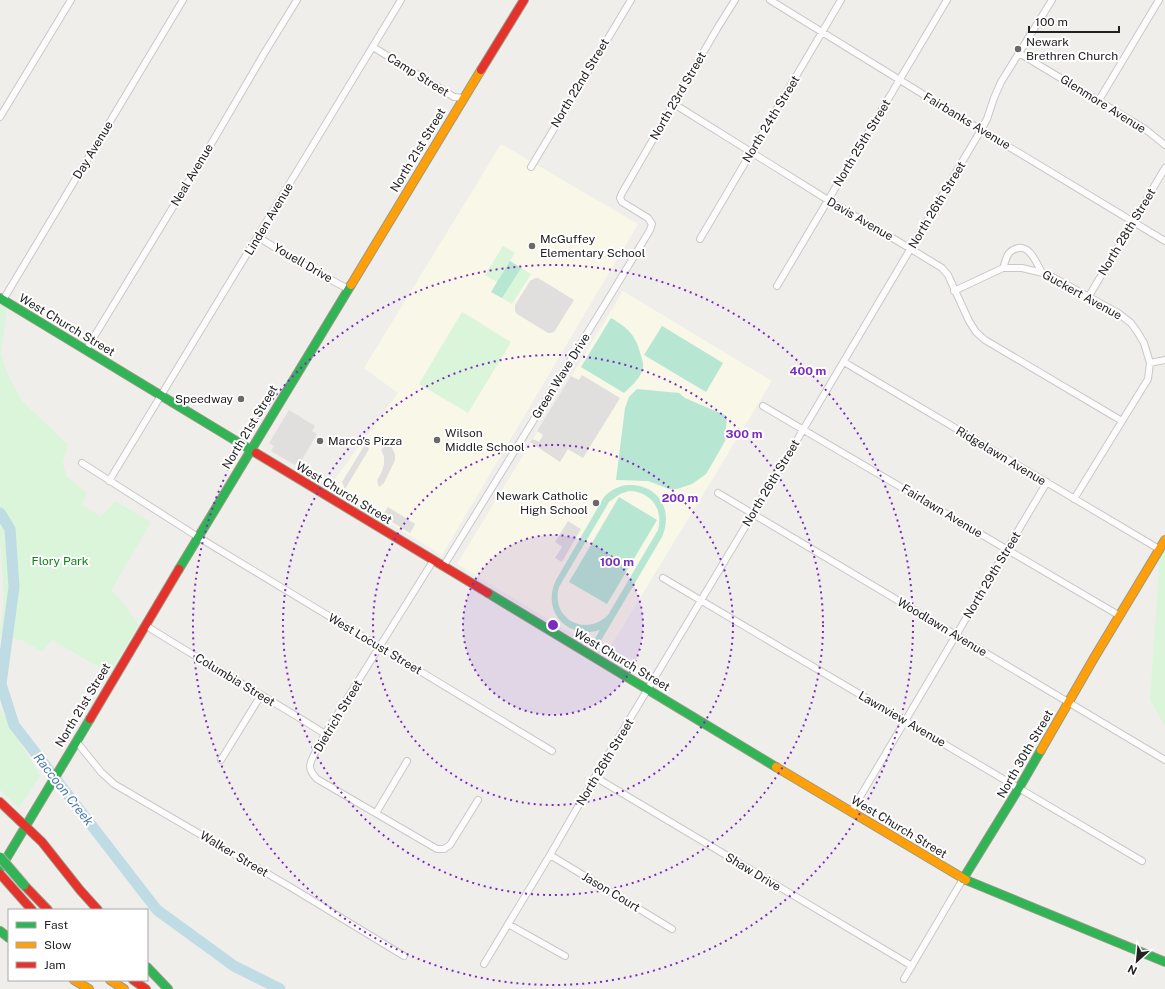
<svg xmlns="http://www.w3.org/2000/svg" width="1165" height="989" font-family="'Public Sans',sans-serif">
	<rect width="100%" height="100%" fill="#f0eeeb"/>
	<path fill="#f8f7e8" d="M 501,144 L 638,224 L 442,555 L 329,487 L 398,393 L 364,368 Z
		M 623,291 L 772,381 L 606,654 L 457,564 Z"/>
	<path fill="#daf5da" d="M 503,246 L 515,253 L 510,261 L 531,274 L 512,304 L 491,292 L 497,282 L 485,275 Z
		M 0,303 L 7,308 L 1,353 L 7,373 L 22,401 L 68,445 L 63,462 L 66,476 L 87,493 L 82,504 L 101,517 L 115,501 L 151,522 L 111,591 L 119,598 L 139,625 L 109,673 L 52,640 L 42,652 L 24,641 L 0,635 L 4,600 L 0,533 Z
		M 462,312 L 511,342 L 468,413 L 419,384 Z
		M 1165,541 L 1165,726 L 1150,700 L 1160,549 Z
		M 0,708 L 40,776 L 19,808 L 0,790 Z"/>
	<path fill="#b7e6d2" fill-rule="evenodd" d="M 510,261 L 521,268 L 502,298 L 491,292 Z
		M 611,318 C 628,328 636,335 641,356 C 643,361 644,366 642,371 C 639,380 630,387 624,393 L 581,367 Z
		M 662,326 L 723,363 L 706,392 L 644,355 Z
		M 637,389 L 679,393 L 685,398 L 727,416 L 725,441 L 716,457 L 706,474 L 692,484 L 677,489 L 669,489 L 648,481 L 616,480 L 625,408 L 629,397 Z
		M 628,485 C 658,484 674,510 662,537 L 599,644 L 594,640 L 600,630 C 567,640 541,611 556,580 L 604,497 C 611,490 618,486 628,485 ZM 629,491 C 650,491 664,509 658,530 L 608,615 C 585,638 550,618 559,587 L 609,502 L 620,494 Z
		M 619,497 L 657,520 L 607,604 L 569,582 Z"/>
	<path fill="#e0dfde" d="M 535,278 L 538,278 L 574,300 L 556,329 L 554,332 L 551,333 L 548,333 L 517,314 L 515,311 L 515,305 L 530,281 Z
		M 582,375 L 620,398 L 583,458 L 568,449 L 560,462 L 530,442 L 533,439 L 539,442 L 543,435 L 537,431 L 571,376 L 579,380 Z
		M 289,410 L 315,426 L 312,431 L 317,434 L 300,463 L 297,462 L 295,465 L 271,451 L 274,446 L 269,443 Z
		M 366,443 L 369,449 L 345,489 L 342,482 Z
		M 390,444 L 395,454 L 395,460 L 384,483 L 379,487 L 377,481 L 382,471 L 384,464 L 384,457 L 381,449 Z
		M 388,507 L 415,524 L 410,533 L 382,516 Z
		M 568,521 L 581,529 L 562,562 L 555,558 L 562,547 L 555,542 Z"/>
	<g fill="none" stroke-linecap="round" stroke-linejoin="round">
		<path stroke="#bfdbe3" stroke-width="11" d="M 0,513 L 10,529 L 14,587 L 1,684 L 14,725 L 157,910 L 234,966 L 280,989"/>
		<defs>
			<path id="street" d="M 770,0 L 981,130 L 1165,241
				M 373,47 L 454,97 L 464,98
				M 1019,53 L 1145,129 L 1165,145
				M 1099,100 L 1159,0
				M 674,104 L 828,200 L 911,249 L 942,268 L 948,275 L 969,321 L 976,332 L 985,340 L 1122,421
				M 0,117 L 71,0
				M 531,167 L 631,0
				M 258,237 L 300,263 L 348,289
				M 700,239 L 841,0
				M 1003,268 C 1005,263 1006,257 1009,253 C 1012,250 1014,249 1018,248 C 1030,246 1036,262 1041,271
				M 777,286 L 947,0
				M 954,291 L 1003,268 L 1022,268 L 1047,274 L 1118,313 L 1131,323 L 1138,333 L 1144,343 L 1150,363 L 1148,379 L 1074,499
				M 1089,296 L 1165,168
				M 3,300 L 183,0
				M 86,350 L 207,151 L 265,52 L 297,0
				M 844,362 L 1159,549
				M 1150,363 L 1165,360
				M 763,406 L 1120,616
				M 82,463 L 198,537 L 552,751
				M 109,481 L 401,0
				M 718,493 L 1165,760
				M 433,561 L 325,734 C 322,741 310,759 310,766 C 310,771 314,776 317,779 L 437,849 L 444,849 L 450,845 L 478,800
				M 443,567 L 607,301 L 650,230 L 652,224 L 648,218 L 622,202 L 620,198 L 622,193 L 718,27 L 735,0
				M 663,578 L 1142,861
				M 145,625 C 204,663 266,696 325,734
				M 76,741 L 101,772 L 114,784 L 292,888 L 404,956
				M 221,760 L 261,695
				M 595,777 L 912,966
				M 851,812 L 1047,482
				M 376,813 L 407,761
				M 550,855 L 672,929
				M 508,924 L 565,956
				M 484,964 L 550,855 L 595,777 L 778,472 L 981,130 L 987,119 L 994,98 L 1001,82 L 1052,0
				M 904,979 L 963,879"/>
			<path id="fast" d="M 0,298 L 256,453
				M 179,569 L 351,285
				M 488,593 L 776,767
				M 0,869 L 90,719
				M 963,879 L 1019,788 L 1041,750
				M 966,880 L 1165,962
				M 0,931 L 9,938
				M 147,967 L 168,989"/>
			<path id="slow" d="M 351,285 L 481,70
				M 1041,750 L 1094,658 L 1165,540
				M 776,767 L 966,880
				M 74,980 L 89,989
				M 110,980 L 124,989"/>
			<path id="jam" d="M 481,70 L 524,0
				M 256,453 L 488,593
				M 90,719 L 179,569
				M 0,802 L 42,842 L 80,890 L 98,910
				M 0,874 L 32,910
				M 24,885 L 48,910
				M 133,980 L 146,989"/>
		</defs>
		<use href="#street" stroke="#c9c8c7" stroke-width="8"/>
		<use href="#fast" stroke="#999a82" stroke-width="10"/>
		<use href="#slow" stroke="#999a82" stroke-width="10"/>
		<use href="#jam" stroke="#999a82" stroke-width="10"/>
		<use href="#street" stroke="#fdfcfc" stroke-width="6"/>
		<use href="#fast" stroke="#30b455" stroke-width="8"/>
		<use href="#slow" stroke="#ff9f0a" stroke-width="8"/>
		<use href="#jam" stroke="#e5322d" stroke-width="8"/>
		<defs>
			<path id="fast-bridge" d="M 0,857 L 24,885"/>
		</defs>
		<use href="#fast-bridge" stroke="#c5a2ac" stroke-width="11" stroke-linecap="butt"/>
		<use href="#fast-bridge" stroke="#30b455" stroke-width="9"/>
	</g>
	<circle cx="553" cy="625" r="90" fill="#7b2cbf" fill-opacity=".12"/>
	<g fill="none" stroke="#7b2cbf" stroke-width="2" stroke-dasharray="2 4">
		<circle cx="553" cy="625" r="90"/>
		<circle cx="553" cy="625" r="180"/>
		<circle cx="553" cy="625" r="270"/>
		<circle cx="553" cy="625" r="360"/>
	</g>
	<g fill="#6a6968" stroke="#fff" stroke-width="1.5">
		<circle cx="1018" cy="49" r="4"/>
		<circle cx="532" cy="246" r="4"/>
		<circle cx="241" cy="399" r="4"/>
		<circle cx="437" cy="440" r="4"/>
		<circle cx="320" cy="441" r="4"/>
		<circle cx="596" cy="503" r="4"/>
	</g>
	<g text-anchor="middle" stroke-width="4" stroke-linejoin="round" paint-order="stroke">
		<g font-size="12" fill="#222" stroke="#fff" text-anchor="start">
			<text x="1026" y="46">Newark<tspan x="1026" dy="14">Brethren Church</tspan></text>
			<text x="540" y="243">McGuffey<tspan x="540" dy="14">Elementary School</tspan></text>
			<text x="233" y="403" text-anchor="end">Speedway</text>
			<text x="445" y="437">Wilson<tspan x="445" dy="14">Middle School</tspan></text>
			<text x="328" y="445">Marco's Pizza</text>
			<text x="588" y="500" text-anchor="end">Newark Catholic<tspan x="588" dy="14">High School</tspan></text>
		</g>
		<g font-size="12" fill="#222" stroke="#fff">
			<text transform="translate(418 75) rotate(32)" y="4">Camp Street</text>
			<text transform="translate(580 83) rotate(-59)" y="4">North 22nd Street</text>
			<text transform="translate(678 96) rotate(-60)" y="4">North 23rd Street</text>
			<text transform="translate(1103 104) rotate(32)" y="4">Glenmore Avenue</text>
			<text transform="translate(771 119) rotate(-59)" y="4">North 24th Street</text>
			<text transform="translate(967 121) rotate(31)" y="4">Fairbanks Avenue</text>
			<text transform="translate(862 143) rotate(-59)" y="4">North 25th Street</text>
			<text transform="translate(93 150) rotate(-59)" y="4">Day Avenue</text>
			<text transform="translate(418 150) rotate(-59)" y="4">North 21st Street</text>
			<text transform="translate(192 175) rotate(-59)" y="4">Neal Avenue</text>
			<text transform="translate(937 205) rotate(-59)" y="4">North 26th Street</text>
			<text transform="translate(269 219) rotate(-59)" y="4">Linden Avenue</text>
			<text transform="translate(860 219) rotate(30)" y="4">Davis Avenue</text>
			<text transform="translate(1127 232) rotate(-59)" y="4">North 28th Street</text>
			<text transform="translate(303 263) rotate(30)" y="4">Youell Drive</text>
			<text transform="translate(1082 295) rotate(29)" y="4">Guckert Avenue</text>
			<text transform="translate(67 325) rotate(31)" y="4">West Church Street</text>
			<text transform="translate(561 376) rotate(-58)" y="4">Green Wave Drive</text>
			<text transform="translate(250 427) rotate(-59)" y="4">North 21st Street</text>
			<text transform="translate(1001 456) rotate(31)" y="4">Ridgelawn Avenue</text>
			<text transform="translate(771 483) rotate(-59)" y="4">North 26th Street</text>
			<text transform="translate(344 493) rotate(31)" y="4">West Church Street</text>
			<text transform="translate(942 511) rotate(31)" y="4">Fairlawn Avenue</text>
			<text transform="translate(992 575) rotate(-59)" y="4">North 29th Street</text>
			<text transform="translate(942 627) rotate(31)" y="4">Woodlawn Avenue</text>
			<text transform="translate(375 644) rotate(31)" y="4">West Locust Street</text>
			<text transform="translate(622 660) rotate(31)" y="4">West Church Street</text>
			<text transform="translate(235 680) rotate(31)" y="4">Columbia Street</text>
			<text transform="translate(83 705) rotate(-59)" y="4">North 21st Street</text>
			<text transform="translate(338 716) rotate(-59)" y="4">Dietrich Street</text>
			<text transform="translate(902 719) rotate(30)" y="4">Lawnview Avenue</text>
			<text transform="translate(1025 754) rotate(-60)" y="4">North 30th Street</text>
			<text transform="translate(605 762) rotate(-59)" y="4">North 26th Street</text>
			<text transform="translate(899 827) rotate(31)" y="4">West Church Street</text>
			<text transform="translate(234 854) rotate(31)" y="4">Walker Street</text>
			<text transform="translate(753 872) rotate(31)" y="4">Shaw Drive</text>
			<text transform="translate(611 892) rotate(31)" y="4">Jason Court</text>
		</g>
		<g font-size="12" fill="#0c8416" stroke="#fff">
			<text x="60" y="565">Flory Park</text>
		</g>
		<g font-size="13" font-style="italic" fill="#4a7aab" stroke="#fff">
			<text transform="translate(64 789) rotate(52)" y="5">Raccoon Creek</text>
		</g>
	</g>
	<circle cx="553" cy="625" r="6" fill="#7b2cbf" stroke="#fff" stroke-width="2"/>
	<g font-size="12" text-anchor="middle" font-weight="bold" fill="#7b2cbf" stroke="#fff" stroke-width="4" stroke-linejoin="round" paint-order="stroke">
		<text x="808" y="375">400 m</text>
		<text x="744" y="438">300 m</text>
		<text x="680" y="502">200 m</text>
		<text x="617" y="566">100 m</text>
	</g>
	<rect x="8" y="909" width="140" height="72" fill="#ffffff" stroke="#a7a7a7"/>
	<rect x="16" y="922" width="20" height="6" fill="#30b455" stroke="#a7a7a7"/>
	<text x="44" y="929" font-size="12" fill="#222222">Fast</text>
	<rect x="16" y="942" width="20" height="6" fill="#ff9f0a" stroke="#a7a7a7"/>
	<text x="44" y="949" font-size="12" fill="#222222">Slow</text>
	<rect x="16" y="962" width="20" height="6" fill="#e5322d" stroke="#a7a7a7"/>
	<text x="44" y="969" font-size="12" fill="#222222">Jam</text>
	<g transform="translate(1137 961) rotate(207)" stroke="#ffffff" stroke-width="3" paint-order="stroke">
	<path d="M0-3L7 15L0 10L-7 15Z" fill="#222222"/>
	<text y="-6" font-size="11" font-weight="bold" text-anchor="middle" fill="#222222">N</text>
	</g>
	<path d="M1029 26v6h90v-6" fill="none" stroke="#222222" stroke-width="2"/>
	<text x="1035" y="26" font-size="12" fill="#222222" stroke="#ffffff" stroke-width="3" paint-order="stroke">100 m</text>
</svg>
